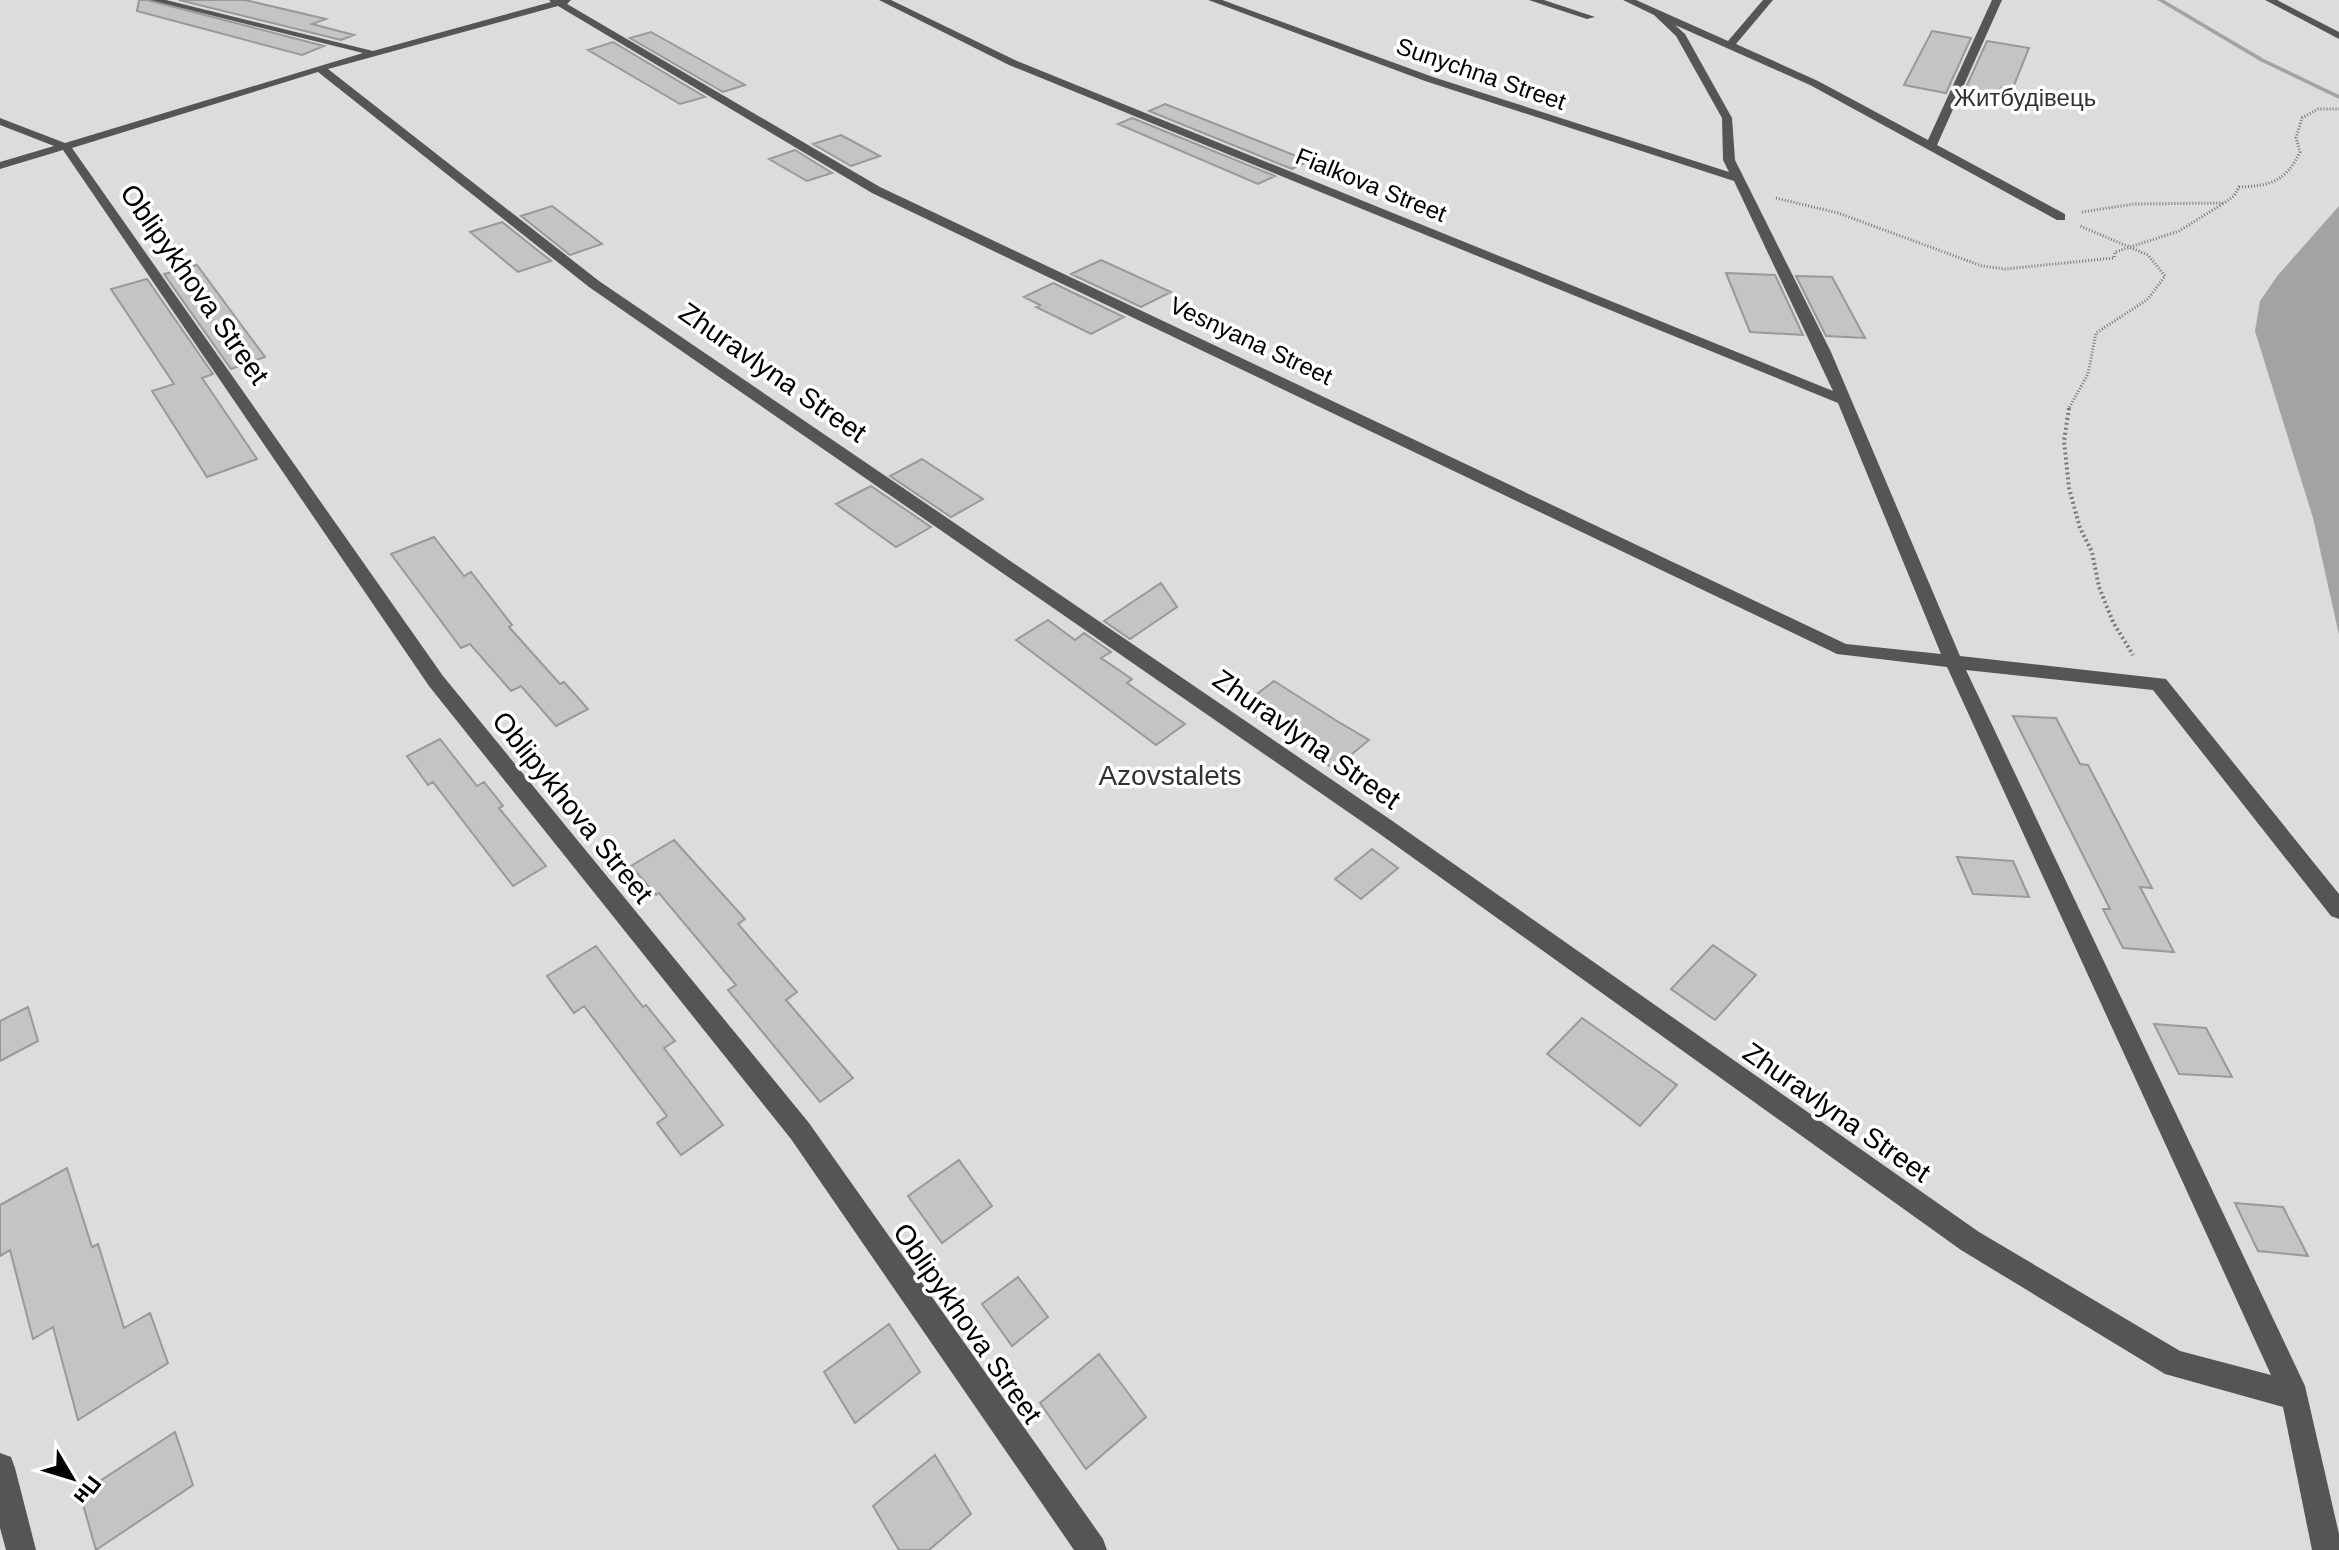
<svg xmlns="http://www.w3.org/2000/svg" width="2339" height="1550" font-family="Helvetica,sans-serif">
	<rect width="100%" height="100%" fill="#fff"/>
	<path fill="#dcdcdc" d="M 0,0 L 2339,0 L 2339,1550 L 0,1550 Z"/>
	<path fill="#a3a3a3" d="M 2339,206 L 2339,635 L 2313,518 L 2255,331 L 2260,301 L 2278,275 Z"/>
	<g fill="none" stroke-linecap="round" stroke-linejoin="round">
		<path fill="#a3a3a3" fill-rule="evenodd" d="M 2157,0 L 2164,0 L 2264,59 L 2339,95 L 2339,99 L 2260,61 Z"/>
	</g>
	<path fill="#c4c4c4" stroke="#999" stroke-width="2" d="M 139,0 L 147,0 L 324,46 L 302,55 L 137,11 Z
		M 179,0 L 245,0 L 326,19 L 312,24 L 354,35 L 341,40 Z
		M 1932,31 L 1971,38 L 1946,93 L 1904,85 Z
		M 651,32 L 701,60 L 745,85 L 723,92 L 630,38 Z
		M 1987,41 L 2029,48 L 2012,90 L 2001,88 L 1996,102 L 1962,96 Z
		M 613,42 L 705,97 L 680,104 L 588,50 Z
		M 1165,104 L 1309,161 L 1292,169 L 1149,111 Z
		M 1132,118 L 1275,176 L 1258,184 L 1118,124 Z
		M 841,135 L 880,156 L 851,166 L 813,144 Z
		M 795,150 L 832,173 L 807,181 L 769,159 Z
		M 552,206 L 602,244 L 570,255 L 521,216 Z
		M 502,222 L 551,261 L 518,272 L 470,232 Z
		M 1101,260 L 1171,292 L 1141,307 L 1071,274 Z
		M 197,265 L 265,357 L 231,369 L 164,274 Z
		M 1726,273 L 1775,275 L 1803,335 L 1750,332 Z
		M 1796,276 L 1832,277 L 1865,338 L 1826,336 Z
		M 147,279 L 213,374 L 202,378 L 257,459 L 207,477 L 152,391 L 174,384 L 111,289 Z
		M 1053,283 L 1124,317 L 1091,334 L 1036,307 L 1040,305 L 1024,297 Z
		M 922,459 L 983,499 L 951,517 L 890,476 Z
		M 871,486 L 931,527 L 896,547 L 836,504 Z
		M 434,537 L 464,576 L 471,572 L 512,625 L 509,627 L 560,684 L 564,682 L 588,709 L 556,726 L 521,686 L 511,691 L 470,644 L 461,648 L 391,554 Z
		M 1161,583 L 1177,607 L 1130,639 L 1104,621 Z
		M 1048,620 L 1075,640 L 1084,633 L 1111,652 L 1101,658 L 1132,679 L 1127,683 L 1185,724 L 1156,745 L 1016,640 Z
		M 1274,681 L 1337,721 L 1369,740 L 1334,769 L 1241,706 Z
		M 2013,716 L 2056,718 L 2080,764 L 2088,765 L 2152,888 L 2140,887 L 2174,952 L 2123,948 L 2103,909 L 2110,909 Z
		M 440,739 L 477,786 L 484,782 L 503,806 L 499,808 L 546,866 L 513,886 L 433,782 L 428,785 L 407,756 Z
		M 674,840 L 745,919 L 738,924 L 797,992 L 786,1000 L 853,1078 L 820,1102 L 728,990 L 736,985 L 659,893 L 656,895 L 631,866 Z
		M 1372,849 L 1398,868 L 1361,899 L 1335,879 Z
		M 1957,857 L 2013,861 L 2029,897 L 1973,894 Z
		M 1713,945 L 1756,975 L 1715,1020 L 1671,989 Z
		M 596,946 L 643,1007 L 646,1005 L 675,1041 L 664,1048 L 723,1125 L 681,1155 L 657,1123 L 667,1116 L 584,1006 L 574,1013 L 547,976 Z
		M 28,1007 L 38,1041 L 0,1061 L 0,1021 Z
		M 1582,1018 L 1677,1085 L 1640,1126 L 1547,1054 Z
		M 2154,1024 L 2206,1028 L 2232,1077 L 2179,1074 Z
		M 959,1160 L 992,1206 L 942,1243 L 908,1196 Z
		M 67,1168 L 92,1247 L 98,1244 L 124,1328 L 150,1313 L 168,1363 L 78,1420 L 53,1327 L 33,1339 L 10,1250 L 0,1256 L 0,1205 Z
		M 2235,1203 L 2283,1207 L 2308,1256 L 2258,1251 Z
		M 1018,1277 L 1048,1317 L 1012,1346 L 982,1304 Z
		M 889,1324 L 920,1372 L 855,1423 L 824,1372 Z
		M 1099,1354 L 1146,1417 L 1086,1469 L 1040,1403 Z
		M 175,1432 L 193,1485 L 96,1550 L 80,1494 Z
		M 935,1455 L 971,1514 L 929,1550 L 899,1550 L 873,1506 Z"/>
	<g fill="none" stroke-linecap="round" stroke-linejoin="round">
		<path stroke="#777" stroke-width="3" stroke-dasharray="1 2" stroke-linecap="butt" d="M 1776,198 L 1838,213 L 1982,266 L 2005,269 L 2114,258 L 2115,252 L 2179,231 L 2224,203
			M 2082,212 L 2134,204 L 2224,203 L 2234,196 L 2239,187 C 2271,186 2286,181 2300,152 L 2296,138 L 2302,118 L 2318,109 L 2339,109
			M 2068,410 L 2088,374 L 2096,333 L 2148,299 L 2165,276 L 2148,255 L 2080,226"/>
		<path stroke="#777" stroke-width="4" stroke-dasharray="2 3" stroke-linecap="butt" d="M 2069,408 L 2064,441 L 2069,488 L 2080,528 L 2092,552 L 2099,587 L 2113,622 L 2133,655"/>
		<path fill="#555" fill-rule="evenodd" d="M 150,0 L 166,0 L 373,51 L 551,2 L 549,0 L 571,0 L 567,4 L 880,187 L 1846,644 L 1941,654 L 1838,403 L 1009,65 L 879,0 L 891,0 L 1017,61 L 1833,391 L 1734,181 L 1425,81 L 1208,0 L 1222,0 L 1433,77 L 1729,172 L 1723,160 L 1722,118 L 1676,36 L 1654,15 L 1623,0 L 1636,0 L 1728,41 L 1763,0 L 1773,0 L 1736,44 L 1818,81 L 1928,140 L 1992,0 L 2002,0 L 1937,145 L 2065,214 L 2065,220 L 2057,220 L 1810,85 L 1675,25 L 1685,34 L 1732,118 L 1735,160 L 1831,352 L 1960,656 L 2166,679 L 2339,894 L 2339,919 L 2331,916 L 2153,690 L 1966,670 L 2305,1386 L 2339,1534 L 2339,1550 L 2312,1550 L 2283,1407 L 2165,1374 L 1961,1250 L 1377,832 L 589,287 L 318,72 L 72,148 L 443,676 L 809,1123 L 1103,1539 L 1107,1550 L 1074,1550 L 791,1139 L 429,686 L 63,150 L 0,169 L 0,162 L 54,146 L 0,125 L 0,118 L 65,143 L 363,53 ZM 558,6 L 872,193 L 1837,654 L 1947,667 L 2271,1375 L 2180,1351 L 1979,1232 L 1391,820 L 599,281 L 328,69 Z
			M 1529,0 L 1544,0 L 1595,17 L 1587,19 Z
			M 2265,0 L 2277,0 L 2339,32 L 2339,39 Z
			M 0,1453 L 11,1457 L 15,1468 L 36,1550 L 6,1550 L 0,1528 Z"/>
	</g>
	<g text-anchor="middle" stroke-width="7" stroke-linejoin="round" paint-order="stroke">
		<g font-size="24" fill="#000" stroke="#fff">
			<text transform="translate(1481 74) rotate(19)" y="8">Sunychna Street</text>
			<text transform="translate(1371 185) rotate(22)" y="8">Fialkova Street</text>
			<text transform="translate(1251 341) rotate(25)" y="8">Vesnyana Street</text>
		</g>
		<g font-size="24" fill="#333" stroke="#fff">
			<text x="2025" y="106">Житбудівець</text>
		</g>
		<g font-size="28" fill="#000" stroke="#fff">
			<text transform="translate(195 284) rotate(55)" y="10">Oblipykhova Street</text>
			<text transform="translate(773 372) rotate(35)" y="10">Zhuravlyna Street</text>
			<text transform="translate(1307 739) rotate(35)" y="10">Zhuravlyna Street</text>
			<text transform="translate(573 807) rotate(51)" y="10">Oblipykhova Street</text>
			<text transform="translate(1837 1112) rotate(35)" y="10">Zhuravlyna Street</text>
			<text transform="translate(968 1323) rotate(55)" y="10">Oblipykhova Street</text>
		</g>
		<g font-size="28" fill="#333" stroke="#fff">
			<text x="1170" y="785">Azovstalets</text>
		</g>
	</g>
	<g transform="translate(72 1478) rotate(128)" stroke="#ffffff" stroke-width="6" paint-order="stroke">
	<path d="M0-6L14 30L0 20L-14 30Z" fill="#000000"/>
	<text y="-12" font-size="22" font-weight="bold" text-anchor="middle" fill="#000000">Пн</text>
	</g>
</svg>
